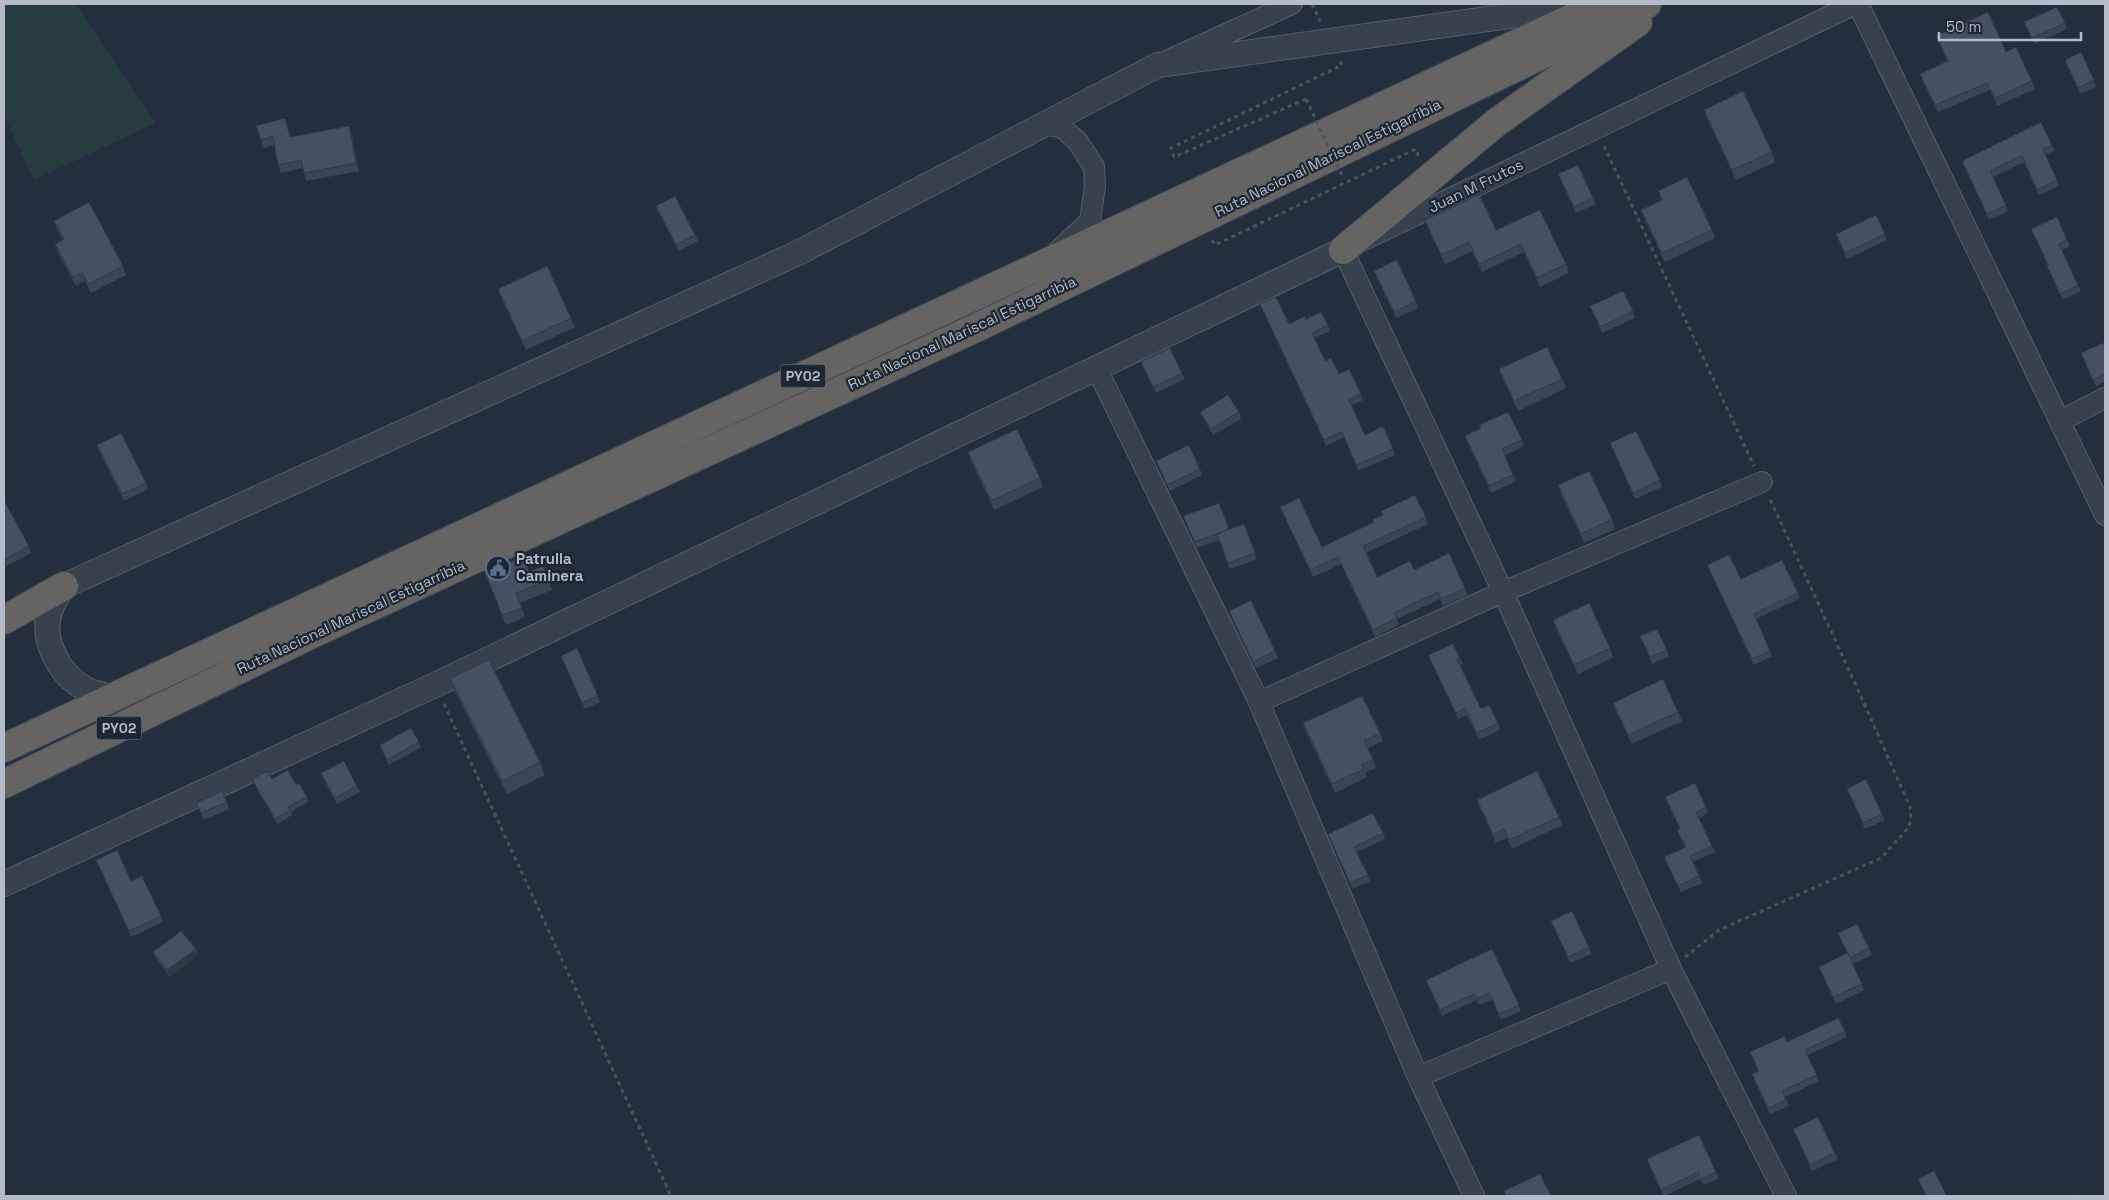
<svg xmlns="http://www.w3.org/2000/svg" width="2109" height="1200" font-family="'Space Grotesk',sans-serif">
	<rect width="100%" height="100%" fill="#242f3e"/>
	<path fill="#263c3f" d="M 4,4 L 76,4 L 155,123 L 34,180 L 4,115 Z"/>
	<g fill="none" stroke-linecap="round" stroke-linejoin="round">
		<defs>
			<path id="minor" d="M 1858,4 L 2105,515
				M 1171,59 L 1292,4
				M 1044,124 L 1063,128 L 1078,142 L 1094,167 L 1095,186 L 1090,221 L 1055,254
				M 1097,369 L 1259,702 L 1418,1077 L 1474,1196
				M 2060,421 L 2105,398
				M 1259,702 L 1503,592 L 1762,482
				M 1418,1077 L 1671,969
				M 1786,1196 L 1671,969 L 1503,592 L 1343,250 L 1855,4"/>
			<path id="tertiary" d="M 113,697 C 105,695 95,694 87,690 C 59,675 38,638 52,606 C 55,599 60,592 64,586 L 798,253 L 1158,65 L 1516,15 L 1553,4
				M 4,884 L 435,685 L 1343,250"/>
			<path id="trunk" d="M 1343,250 L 1497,122 L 1638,22
				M 4,620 L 64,586
				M 4,748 L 1602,4
				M 4,784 L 312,634 L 978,327 L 1647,4"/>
		</defs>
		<use href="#minor" stroke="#565f6c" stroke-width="22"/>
		<use href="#tertiary" stroke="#565f6c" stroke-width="26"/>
		<use href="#trunk" stroke="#434c59" stroke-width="30"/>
		<path stroke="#44595c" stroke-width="3" stroke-dasharray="4 4" stroke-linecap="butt" d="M 1312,4 L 1320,21
			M 1306,99 L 1174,157 L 1171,148 L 1342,65 L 1339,60
			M 1604,146 L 1754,466
			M 1212,240 L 1215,245 L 1416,149 L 1419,158
			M 444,704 L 671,1196
			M 1685,957 L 1719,930 L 1881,858 L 1909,827 L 1911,818 L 1910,807 L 1859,692 L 1770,499
			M 2075,1196 L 2076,1195"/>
		<use href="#minor" stroke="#38414e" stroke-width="20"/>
		<use href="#tertiary" stroke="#38414e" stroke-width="24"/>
		<use href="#trunk" stroke="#656462" stroke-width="28"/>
		<path stroke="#44595c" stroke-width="3" stroke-dasharray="4 4" stroke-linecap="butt" d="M 1306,99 L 1343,177"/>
	</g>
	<path fill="#3b4654" d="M 2024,22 L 2065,23 L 2067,29 L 2034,44 Z
		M 1936,36 L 2006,52 L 2032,81 L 2035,89 L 1997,106 L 1990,90 L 1938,112 L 1923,82 L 1920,74 L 1947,61 Z
		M 2065,60 L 2094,80 L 2096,87 L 2080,94 Z
		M 1704,110 L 1772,152 L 1775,162 L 1736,180 L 1707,119 Z
		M 285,118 L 291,137 L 352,134 L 359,171 L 306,181 L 303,168 L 281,173 L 278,165 L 274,145 L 264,148 L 261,140 Z
		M 2052,145 L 2054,151 L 2045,155 L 2059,186 L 2039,195 L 2024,162 L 1993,177 L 2008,211 L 1989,220 L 1962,161 Z
		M 1558,174 L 1593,198 L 1596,204 L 1576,213 Z
		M 1658,191 L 1712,230 L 1715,238 L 1665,262 L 1644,218 L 1641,210 L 1662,200 Z
		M 656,206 L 695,235 L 698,241 L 679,251 L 658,212 Z
		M 1425,220 L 1496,230 L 1566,264 L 1569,273 L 1540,287 L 1524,252 L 1482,272 L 1472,251 L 1445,264 L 1428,228 Z
		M 54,221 L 123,266 L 126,275 L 91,293 L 85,281 L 76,286 L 58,253 L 55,244 L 63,240 L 57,229 Z
		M 2031,229 L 2067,240 L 2070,246 L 2062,250 L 2081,291 L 2063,300 L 2050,273 L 2047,266 L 2048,266 Z
		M 1836,234 L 1885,234 L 1887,240 L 1847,259 Z
		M 1374,271 L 1416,301 L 1418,308 L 1396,318 Z
		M 498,289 L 571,318 L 575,327 L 526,350 L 501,298 Z
		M 1260,304 L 1289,324 L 1306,319 L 1328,325 L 1330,331 L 1315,338 L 1325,361 L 1361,394 L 1363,400 L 1351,406 L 1365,435 L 1393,449 L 1395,455 L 1358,471 L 1344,437 L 1326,446 Z
		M 1590,306 L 1633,311 L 1635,318 L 1602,333 Z
		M 2105,347 L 2105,382 L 2096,386 L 2081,353 Z
		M 1141,362 L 1182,373 L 1185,379 L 1156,393 Z
		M 1499,369 L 1562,379 L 1566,388 L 1518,411 L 1503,379 Z
		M 1200,412 L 1239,412 L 1241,419 L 1213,435 L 1203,418 Z
		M 1479,425 L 1522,440 L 1524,446 L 1504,456 L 1516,481 L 1491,493 L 1465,436 L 1480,428 Z
		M 1610,443 L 1660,480 L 1662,487 L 1635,499 Z
		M 97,445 L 146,483 L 148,489 L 124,501 L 99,451 Z
		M 968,452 L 1040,478 L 1043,487 L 994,510 L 971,461 Z
		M 1156,461 L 1200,469 L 1202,475 L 1170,491 Z
		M 1558,485 L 1612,519 L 1615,529 L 1584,543 L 1561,495 Z
		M 4,502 L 29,546 L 31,553 L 7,566 L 4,561 Z
		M 1280,507 L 1322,547 L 1373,522 L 1372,520 L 1382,515 L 1381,511 L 1426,517 L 1428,524 L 1366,553 L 1377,577 L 1414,570 L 1465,588 L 1468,595 L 1443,606 L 1440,599 L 1397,619 L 1399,625 L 1375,637 L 1341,564 L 1313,577 L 1283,514 Z
		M 1183,516 L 1229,529 L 1244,524 L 1257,559 L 1230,569 L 1219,540 L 1197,548 Z
		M 1707,565 L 1741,579 L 1798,593 L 1800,598 L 1756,619 L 1772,656 L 1754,665 Z
		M 529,572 L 549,580 L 552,590 L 520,603 L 525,617 L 506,625 L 488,581 Z
		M 1229,611 L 1275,651 L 1278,658 L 1256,668 L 1231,617 Z
		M 1553,620 L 1610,648 L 1613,658 L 1578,674 L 1556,629 Z
		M 1640,636 L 1667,650 L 1669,656 L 1652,664 Z
		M 1428,655 L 1460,658 L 1463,664 L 1460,665 L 1481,709 L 1498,723 L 1500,730 L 1479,740 L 1467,715 L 1458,719 Z
		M 561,656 L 598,696 L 600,702 L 585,709 Z
		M 450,678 L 540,762 L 545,775 L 507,794 L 455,691 Z
		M 1613,703 L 1678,712 L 1682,721 L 1632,744 L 1616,712 Z
		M 1303,723 L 1380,733 L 1383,741 L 1368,748 L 1376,768 L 1365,773 L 1367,777 L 1335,793 L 1306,732 Z
		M 419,742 L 421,747 L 389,765 L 382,751 L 380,745 Z
		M 321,773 L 357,786 L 360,792 L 337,804 L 324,780 Z
		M 252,779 L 272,779 L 296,785 L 307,797 L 308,802 L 291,812 L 292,815 L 277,824 L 254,784 Z
		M 1847,789 L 1882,814 L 1885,820 L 1865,829 Z
		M 1665,797 L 1706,807 L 1708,813 L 1699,818 L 1715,852 L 1693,862 L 1702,883 L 1681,892 L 1664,857 L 1685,847 L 1677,830 L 1680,828 Z
		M 1477,800 L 1559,817 L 1562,825 L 1512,849 L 1507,838 L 1496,843 L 1480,808 Z
		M 227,802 L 229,809 L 204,820 L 196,803 Z
		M 1383,833 L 1385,839 L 1357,852 L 1370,881 L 1352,889 L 1328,834 Z
		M 96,860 L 131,881 L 161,916 L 163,922 L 131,937 Z
		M 1551,921 L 1589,947 L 1591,954 L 1570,963 Z
		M 1838,933 L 1869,948 L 1872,955 L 1853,964 L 1864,990 L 1836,1004 L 1819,967 L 1847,953 Z
		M 196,949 L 198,955 L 170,977 L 156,958 L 153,952 Z
		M 1492,949 L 1521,1011 L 1501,1020 L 1492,1000 L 1479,1005 L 1476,1000 L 1442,1016 L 1426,980 Z
		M 1845,1031 L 1847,1037 L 1808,1055 L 1819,1081 L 1785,1097 L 1789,1106 L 1770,1114 L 1752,1074 L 1758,1071 L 1750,1052 L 1787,1042 Z
		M 1793,1129 L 1835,1153 L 1838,1159 L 1812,1171 Z
		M 1647,1159 L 1716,1172 L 1719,1178 L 1704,1185 L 1700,1179 L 1664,1196 Z"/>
	<path fill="#303945" d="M 349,126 L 352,134 L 359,171 L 356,163 Z
		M 196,949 L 198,955 L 170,977 L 167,970 Z"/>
	<path fill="#455162" stroke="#303945" d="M 2057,7 L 2065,23 L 2032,38 L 2024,22 Z
		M 1988,12 L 2006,52 L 2016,47 L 2032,81 L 1995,98 L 1987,83 L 1935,105 L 1920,74 L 1948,61 L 1936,36 Z
		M 2081,52 L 2094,80 L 2078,88 L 2065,60 Z
		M 1743,91 L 1772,152 L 1732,170 L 1704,110 Z
		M 285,118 L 290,137 L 349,126 L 356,163 L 304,173 L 301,160 L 278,165 L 273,136 L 261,140 L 256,126 Z
		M 2041,122 L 2052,145 L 2043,149 L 2057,180 L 2037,190 L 2022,156 L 1990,171 L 2006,205 L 1987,214 L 1962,161 Z
		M 1578,165 L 1593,198 L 1574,207 L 1558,174 Z
		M 1687,177 L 1712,230 L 1662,253 L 1641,210 L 1662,200 L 1658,191 Z
		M 1479,194 L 1496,230 L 1540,210 L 1566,264 L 1537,278 L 1521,244 L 1479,264 L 1469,242 L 1441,255 L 1425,220 Z
		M 675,196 L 695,235 L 676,245 L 656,206 Z
		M 89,202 L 123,266 L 88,284 L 82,273 L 73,277 L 55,244 L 64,239 L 54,221 Z
		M 1876,215 L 1885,234 L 1845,253 L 1836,234 Z
		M 2057,217 L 2067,240 L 2059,244 L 2078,285 L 2060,294 L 2047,266 L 2049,266 L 2031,229 Z
		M 1397,260 L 1416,301 L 1394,312 L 1374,271 Z
		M 547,266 L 571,318 L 522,341 L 498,289 Z
		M 1623,291 L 1633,311 L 1600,327 L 1590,306 Z
		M 1276,297 L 1289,324 L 1305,316 L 1306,319 L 1321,312 L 1328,325 L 1312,333 L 1325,361 L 1331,358 L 1339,374 L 1349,369 L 1361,394 L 1349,400 L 1365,435 L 1383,426 L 1393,449 L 1356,465 L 1342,432 L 1324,440 L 1260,304 Z
		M 2103,343 L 2105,347 L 2105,374 L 2093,380 L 2081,353 Z
		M 1547,347 L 1562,379 L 1514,401 L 1499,369 Z
		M 1170,348 L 1182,373 L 1153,387 L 1141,362 Z
		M 1228,395 L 1239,412 L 1211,429 L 1200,412 Z
		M 1508,412 L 1522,440 L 1502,449 L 1513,475 L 1489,486 L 1465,436 L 1481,428 L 1479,425 Z
		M 1017,429 L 1040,478 L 991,501 L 968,452 Z
		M 1636,431 L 1660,480 L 1633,493 L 1610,443 Z
		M 121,433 L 146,483 L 122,494 L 97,445 Z
		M 1189,445 L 1200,469 L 1167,485 L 1156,461 Z
		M 1589,471 L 1612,519 L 1581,534 L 1558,485 Z
		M 1415,495 L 1426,517 L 1363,546 L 1377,577 L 1410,561 L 1414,570 L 1449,553 L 1465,588 L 1441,599 L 1438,592 L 1394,613 L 1397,618 L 1373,630 L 1338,557 L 1310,570 L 1280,507 L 1299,498 L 1322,547 L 1374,522 L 1372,520 L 1383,515 L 1381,511 Z
		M 4,502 L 5,502 L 29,546 L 4,560 Z
		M 1219,503 L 1229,529 L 1195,542 L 1183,516 Z
		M 1244,524 L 1255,553 L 1228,563 L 1217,534 Z
		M 1729,555 L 1741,579 L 1782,560 L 1798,593 L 1754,614 L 1770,651 L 1752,659 L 1707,565 Z
		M 523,557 L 529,572 L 543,566 L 549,580 L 516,593 L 522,608 L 502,615 L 485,572 Z
		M 1251,600 L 1275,651 L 1253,662 L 1229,611 Z
		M 1589,603 L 1610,648 L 1574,665 L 1553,620 Z
		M 1657,629 L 1667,650 L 1650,657 L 1640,636 Z
		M 1453,644 L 1460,658 L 1457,659 L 1481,709 L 1489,705 L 1498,723 L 1477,733 L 1465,708 L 1456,713 L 1428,655 Z
		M 577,648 L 598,696 L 582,703 L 561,656 Z
		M 489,660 L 540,762 L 502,781 L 450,678 Z
		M 1663,679 L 1678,712 L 1628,735 L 1613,703 Z
		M 1362,696 L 1380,733 L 1364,741 L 1373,759 L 1361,765 L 1364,769 L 1332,784 L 1303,723 Z
		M 411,728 L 419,742 L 387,760 L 380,745 Z
		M 344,761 L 357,786 L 335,798 L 321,773 Z
		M 288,770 L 296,785 L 299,783 L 307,797 L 288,807 L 290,810 L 275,819 L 252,779 L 268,771 L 272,779 Z
		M 1537,771 L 1559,817 L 1509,840 L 1504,829 L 1493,834 L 1477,800 Z
		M 1866,779 L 1882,814 L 1863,823 L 1847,789 Z
		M 1695,783 L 1706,807 L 1696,812 L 1712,846 L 1690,856 L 1699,876 L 1678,886 L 1664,857 L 1686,847 L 1677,830 L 1680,828 L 1665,797 Z
		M 222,791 L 227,802 L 201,813 L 196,803 Z
		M 1373,813 L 1383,833 L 1354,847 L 1368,875 L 1350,883 L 1328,834 Z
		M 117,850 L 131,881 L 142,876 L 161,916 L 129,931 L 96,860 Z
		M 1572,911 L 1589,947 L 1568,957 L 1551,921 Z
		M 1857,924 L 1869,948 L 1850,958 L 1862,984 L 1833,997 L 1819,967 L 1847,953 L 1849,956 L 1838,933 Z
		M 181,931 L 196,949 L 167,970 L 153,952 Z
		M 1492,949 L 1519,1005 L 1499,1014 L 1489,993 L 1477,999 L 1474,994 L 1440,1010 L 1426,980 Z
		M 1838,1018 L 1845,1031 L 1805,1050 L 1817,1075 L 1782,1091 L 1786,1100 L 1768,1108 L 1752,1074 L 1759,1071 L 1750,1052 L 1785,1036 L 1787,1042 Z
		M 1818,1117 L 1835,1153 L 1810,1165 L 1793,1129 Z
		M 1699,1135 L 1716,1172 L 1701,1179 L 1698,1172 L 1661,1190 L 1647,1159 Z
		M 1934,1171 L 1947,1196 L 1926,1196 L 1918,1179 Z
		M 1540,1174 L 1551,1196 L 1506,1196 L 1504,1191 Z"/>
	<defs>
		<symbol id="civic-ring" viewBox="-11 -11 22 22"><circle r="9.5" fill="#1d2633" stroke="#5c6f8a" stroke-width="1.5"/><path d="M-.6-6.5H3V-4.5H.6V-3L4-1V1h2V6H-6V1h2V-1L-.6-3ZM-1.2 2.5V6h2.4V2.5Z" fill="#5c6f8a"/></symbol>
	</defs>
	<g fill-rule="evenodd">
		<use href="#civic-ring" x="484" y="554" width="28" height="28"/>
	</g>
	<g text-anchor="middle" stroke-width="4.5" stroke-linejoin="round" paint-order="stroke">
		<g fill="#1d2633" stroke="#878f9c" stroke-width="1">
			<rect x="780.5" y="364.5" width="45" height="23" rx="4"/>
			<rect x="96.5" y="716.5" width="45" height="23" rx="4"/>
		</g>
		<g font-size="14" font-weight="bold" fill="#b4bcc9">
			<text x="803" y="381">PY02</text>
			<text x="119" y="733">PY02</text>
		</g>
		<g font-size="15" fill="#b4bcc9" stroke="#1d2633">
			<text transform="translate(1328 158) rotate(-26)" y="5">Ruta Nacional Mariscal Estigarribia</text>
			<text transform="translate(1476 186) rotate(-26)" y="5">Juan M Frutos</text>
			<text transform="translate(962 333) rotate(-25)" y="5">Ruta Nacional Mariscal Estigarribia</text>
			<text transform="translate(351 617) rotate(-25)" y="5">Ruta Nacional Mariscal Estigarribia</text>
		</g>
		<g font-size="15" font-weight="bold" fill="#b4bcc9" stroke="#1d2633" text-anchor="start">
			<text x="516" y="564">Patrulla<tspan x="516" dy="17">Caminera</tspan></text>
		</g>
	</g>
	<rect width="2109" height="1200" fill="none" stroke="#b4bcc9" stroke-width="10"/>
	<path d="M1939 32v8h142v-8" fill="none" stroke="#b4bcc9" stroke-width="2.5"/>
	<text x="1946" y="32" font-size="15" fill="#b4bcc9" stroke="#1d2633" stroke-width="4" paint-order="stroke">50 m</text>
</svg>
